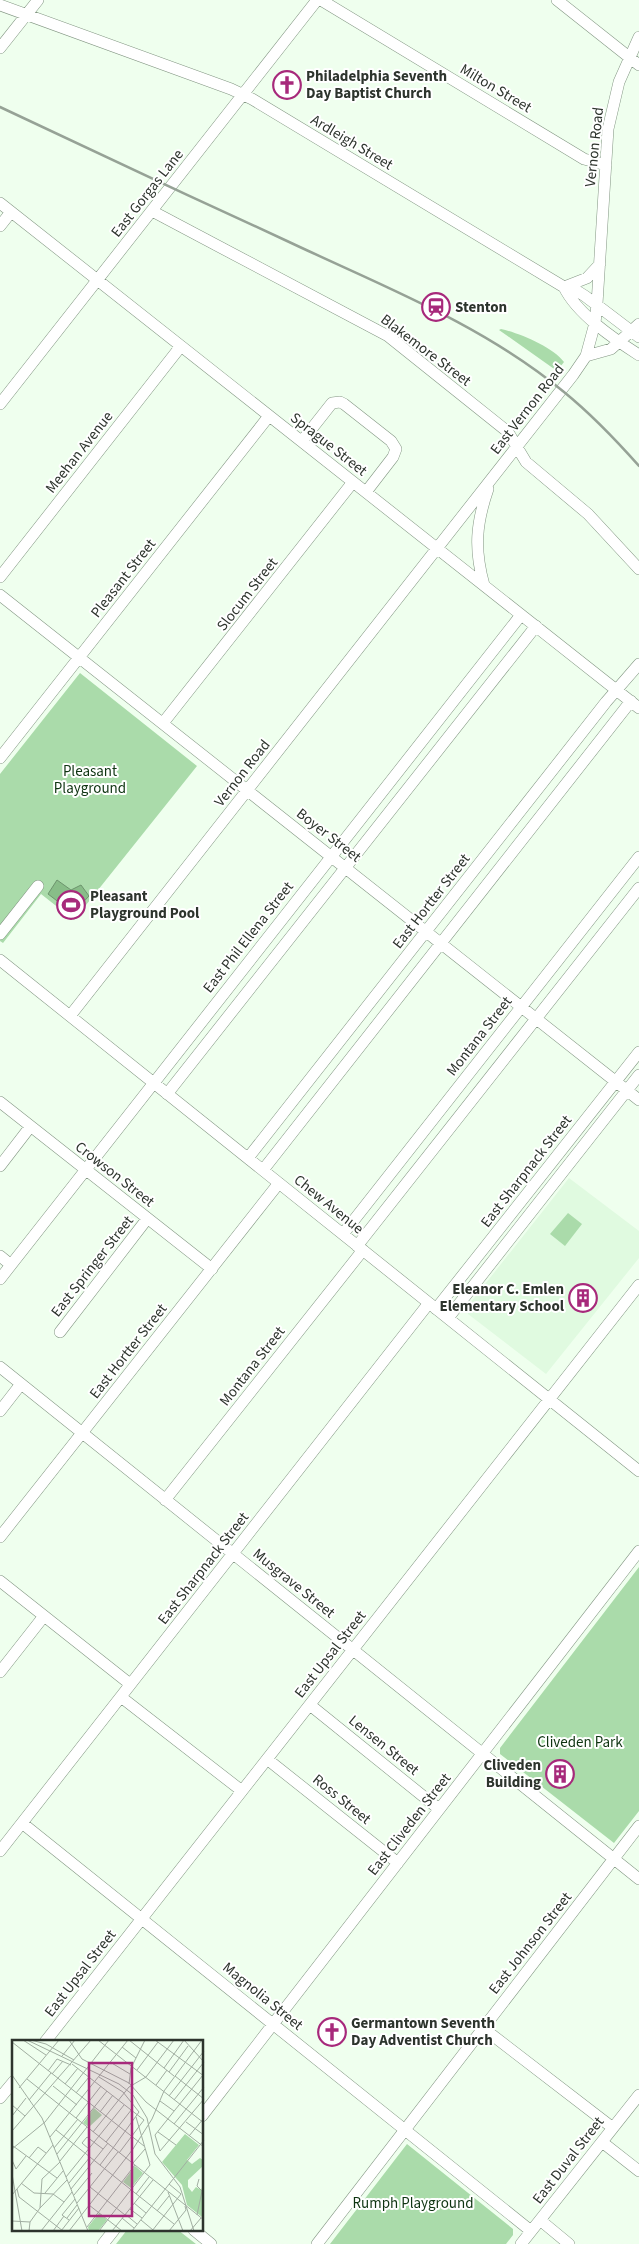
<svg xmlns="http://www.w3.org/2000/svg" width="639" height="2244" font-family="'Source Sans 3',sans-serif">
	<rect width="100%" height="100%" fill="#efffee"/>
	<path fill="#e0fae0" d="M 569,1178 L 639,1231 L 639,1258 L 546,1374 L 468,1314 L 467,1307 Z"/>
	<path fill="#aadbaa" d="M 501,329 C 519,333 553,347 564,362 L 557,371 L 499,330 Z
		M 80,673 L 197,766 L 74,920 L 41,894 L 3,943 L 0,941 L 0,774 Z
		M 568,1213 L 582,1224 L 565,1246 L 550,1234 Z
		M 639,1567 L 639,1811 L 614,1843 L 500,1754 L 500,1748 Z
		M 407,2144 L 513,2229 L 513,2235 L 506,2244 L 330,2244 Z
		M 127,2230 L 178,2230 L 196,2244 L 116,2244 Z"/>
	<path fill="#88bd88" stroke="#6d946d" d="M 57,880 L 71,890 L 81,885 L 89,896 L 73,913 L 48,894 Z"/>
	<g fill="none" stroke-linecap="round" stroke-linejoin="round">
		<defs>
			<path id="minor" d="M 321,0 L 584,159 L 606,165
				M 557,0 L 639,65
				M 0,5 L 231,89 L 252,99 L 564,287 L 577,291 L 585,296 L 639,337
				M 0,48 L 38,0
				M 0,203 L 639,708
				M 152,211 L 388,336 L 508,432 L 526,462 L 588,514 L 639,569
				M 0,226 L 11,212
				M 564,287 C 577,314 614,339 639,355
				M 564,287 L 587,278 L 600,264
				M 586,356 L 611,349 L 639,324
				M 0,404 L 317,0
				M 302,441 L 332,403 L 340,402 L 344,404 L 391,441 L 396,449 L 393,457 L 366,492
				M 0,577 L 181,346
				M 484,585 C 474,549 476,524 488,489
				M 0,595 L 639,1100
				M 163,723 L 353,482
				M 0,758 L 269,416
				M 0,934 L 38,886
				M 0,960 L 639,1471
				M 70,1016 L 573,375 L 586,356 L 595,323 L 597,304 L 608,129 L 619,82 L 639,37
				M 167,1094 L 536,626
				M 0,1102 L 212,1269
				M 248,1158 L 606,702 L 639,664
				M 0,1166 L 30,1127
				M 263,1170 L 631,701
				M 343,1234 L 639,857
				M 357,1246 L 639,888
				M 0,1256 L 11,1265
				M 0,1279 L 521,615
				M 436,1309 L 639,1052
				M 448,1318 L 639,1075
				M 60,1332 L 147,1219
				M 0,1367 L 639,1879
				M 0,1411 L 21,1384
				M 165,1500 L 363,1250
				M 0,1537 L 279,1183
				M 0,1581 L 130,1684
				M 0,1672 L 44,1616
				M 121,1697 L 242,1791
				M 310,1705 L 439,1809
				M 267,1759 L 398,1863
				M 22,1823 L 531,2231
				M 0,1851 L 429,1303
				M 483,2028 L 613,2128
				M 45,2042 L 639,1285
				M 0,2098 L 14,2081
				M 202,2116 L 639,1551
				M 602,2142 L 639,2171
				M 540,2220 L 569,2244
				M 194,2230 L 211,2244
				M 103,2244 L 114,2230
				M 317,2244 L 639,1826
				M 521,2244 L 639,2095"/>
		</defs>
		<use href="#minor" stroke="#839683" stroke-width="12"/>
		<use href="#minor" stroke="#fff" stroke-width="11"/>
		<path stroke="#96a296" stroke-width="2.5" d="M 0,107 C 96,152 191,197 287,241 C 382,286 482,324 564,392 C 591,414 616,440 639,466"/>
	</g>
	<defs>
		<symbol id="church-ring" viewBox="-11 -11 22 22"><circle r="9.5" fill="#fff" stroke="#a7297b" stroke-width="1.5"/><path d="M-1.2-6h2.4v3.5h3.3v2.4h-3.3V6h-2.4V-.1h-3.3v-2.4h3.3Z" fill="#a7297b"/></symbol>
		<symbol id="station-ring" viewBox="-11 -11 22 22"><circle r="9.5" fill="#fff" stroke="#a7297b" stroke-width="1.5"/><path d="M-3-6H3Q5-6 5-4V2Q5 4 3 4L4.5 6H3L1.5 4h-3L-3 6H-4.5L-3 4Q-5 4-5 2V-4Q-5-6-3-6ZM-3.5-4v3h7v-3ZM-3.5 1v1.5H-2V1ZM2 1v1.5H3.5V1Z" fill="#a7297b"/></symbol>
		<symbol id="stadium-ring" viewBox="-11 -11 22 22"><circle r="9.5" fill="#fff" stroke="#a7297b" stroke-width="1.5"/><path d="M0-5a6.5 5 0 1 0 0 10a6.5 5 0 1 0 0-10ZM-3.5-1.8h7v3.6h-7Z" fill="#a7297b"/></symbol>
		<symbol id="building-ring" viewBox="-11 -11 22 22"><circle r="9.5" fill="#fff" stroke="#a7297b" stroke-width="1.5"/><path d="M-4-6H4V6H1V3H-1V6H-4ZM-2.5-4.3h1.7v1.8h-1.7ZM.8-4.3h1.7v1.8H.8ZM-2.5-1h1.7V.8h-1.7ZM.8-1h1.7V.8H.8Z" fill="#a7297b"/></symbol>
	</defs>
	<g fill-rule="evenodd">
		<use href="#church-ring" x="271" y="69" width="32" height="32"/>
		<use href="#station-ring" x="420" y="291" width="32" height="32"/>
		<use href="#stadium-ring" x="55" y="889" width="32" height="32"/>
		<use href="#building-ring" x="567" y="1282" width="32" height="32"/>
		<use href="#building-ring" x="544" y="1758" width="32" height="32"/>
		<use href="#church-ring" x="316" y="2016" width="32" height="32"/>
	</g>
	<g text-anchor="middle" stroke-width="4" stroke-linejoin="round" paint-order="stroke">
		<g font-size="15" font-weight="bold" fill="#2d342d" stroke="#fff" text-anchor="start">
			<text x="306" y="81">Philadelphia Seventh<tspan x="306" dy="17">Day Baptist Church</tspan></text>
			<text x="455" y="312">Stenton</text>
			<text x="90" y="901">Pleasant<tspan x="90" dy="17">Playground Pool</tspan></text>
			<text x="564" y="1294" text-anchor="end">Eleanor C. Emlen<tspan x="564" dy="17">Elementary School</tspan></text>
			<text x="541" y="1770" text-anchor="end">Cliveden<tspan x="541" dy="17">Building</tspan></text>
			<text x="351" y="2028">Germantown Seventh<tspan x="351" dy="17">Day Adventist Church</tspan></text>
		</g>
		<g font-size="15" fill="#2d342d" stroke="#fff">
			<text transform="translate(496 88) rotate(31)" y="5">Milton Street</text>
			<text transform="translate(352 142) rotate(31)" y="5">Ardleigh Street</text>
			<text transform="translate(594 147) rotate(-84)" y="5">Vernon Road</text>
			<text transform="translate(147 193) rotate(-52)" y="5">East Gorgas Lane</text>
			<text transform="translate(426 350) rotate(37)" y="5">Blakemore Street</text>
			<text transform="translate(527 409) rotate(-52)" y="5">East Vernon Road</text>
			<text transform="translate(329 444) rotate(38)" y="5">Sprague Street</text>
			<text transform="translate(79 452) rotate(-52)" y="5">Meehan Avenue</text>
			<text transform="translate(123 578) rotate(-52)" y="5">Pleasant Street</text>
			<text transform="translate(247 594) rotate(-52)" y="5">Slocum Street</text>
			<text transform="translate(242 773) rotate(-52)" y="5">Vernon Road</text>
			<text transform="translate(329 835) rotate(38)" y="5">Boyer Street</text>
			<text transform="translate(431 901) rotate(-52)" y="5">East Hortter Street</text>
			<text transform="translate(248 937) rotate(-52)" y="5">East Phil Ellena Street</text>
			<text transform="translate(479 1036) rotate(-52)" y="5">Montana Street</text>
			<text transform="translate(526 1171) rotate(-52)" y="5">East Sharpnack Street</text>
			<text transform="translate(115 1174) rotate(38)" y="5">Crowson Street</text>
			<text transform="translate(329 1204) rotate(39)" y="5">Chew Avenue</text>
			<text transform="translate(92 1266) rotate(-52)" y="5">East Springer Street</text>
			<text transform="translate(128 1351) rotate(-52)" y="5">East Hortter Street</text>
			<text transform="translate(252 1366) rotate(-52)" y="5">Montana Street</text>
			<text transform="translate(203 1568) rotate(-52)" y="5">East Sharpnack Street</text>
			<text transform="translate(294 1583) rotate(39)" y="5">Musgrave Street</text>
			<text transform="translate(330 1654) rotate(-52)" y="5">East Upsal Street</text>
			<text transform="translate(384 1745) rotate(39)" y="5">Lensen Street</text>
			<text transform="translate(342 1799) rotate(39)" y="5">Ross Street</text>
			<text transform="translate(409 1824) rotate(-52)" y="5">East Cliveden Street</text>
			<text transform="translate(530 1943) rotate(-52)" y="5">East Johnson Street</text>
			<text transform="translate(80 1973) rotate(-52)" y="5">East Upsal Street</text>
			<text transform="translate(263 1996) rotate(39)" y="5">Magnolia Street</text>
			<text transform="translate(568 2160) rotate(-52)" y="5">East Duval Street</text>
		</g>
		<g font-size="15" fill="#0e3411" stroke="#fff">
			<text x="90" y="776">Pleasant<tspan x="90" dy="17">Playground</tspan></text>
			<text x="580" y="1747">Cliveden Park</text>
			<text x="413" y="2208">Rumph Playground</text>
		</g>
	</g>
	<g transform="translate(12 2040)">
		<rect width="191" height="191" fill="#efffee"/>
		<path d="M 82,68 L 90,75 L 77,87 L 71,83 ZM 173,94 L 187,105 L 175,120 L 180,124 L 188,118 L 191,120 L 191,126 L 176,140 L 176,147 L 180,152 L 184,147 L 189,150 L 191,146 L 190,177 L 175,165 L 170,145 L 150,122 ZM 123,126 L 131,133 L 119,148 L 111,142 ZM 87,173 L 95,180 L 86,191 L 77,191 L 76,187 Z" fill="#aadbaa"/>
		<path fill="none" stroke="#a1aea1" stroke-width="1" d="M 11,0 L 34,15M 15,0 L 107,44 L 121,55 L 135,78 L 143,114 L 168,147 L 182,191M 19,0 L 34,4 L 62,20M 57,0 L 70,19 L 117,43 L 134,62 L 192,107M 86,0 L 192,83M 117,0 L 162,36M 143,0 L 192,36M 172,0 L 192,22M 0,2 L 132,106M 110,7 L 124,18M 162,14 L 172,0M 50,16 L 63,0M 98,22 L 118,34M 60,24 L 132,80 L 107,113M 152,28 L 162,14M 125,30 L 146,2M 36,31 L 45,19 L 59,25M 157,32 L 176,6M 40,34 L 51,21M 0,35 L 30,78 L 76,191M 191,35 L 143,95 L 148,111 L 192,59M 163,36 L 192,59M 87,37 L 111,52 L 127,72 L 101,108M 15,39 L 192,180M 53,44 L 66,28M 117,44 L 119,28 L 133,0M 144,45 L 155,30M 41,46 L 65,65M 7,48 L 47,0M 64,53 L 77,37M 157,56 L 192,11M 17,60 L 39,33M 162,60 L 192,22M 148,61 L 162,71M 0,65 L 13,76M 88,72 L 101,55M 0,76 L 14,58M 124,77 L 138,125M 64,78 L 89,46M 140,79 L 152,51 L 190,0M 174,82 L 192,95M 162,84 L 192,47M 44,90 L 162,184M 0,91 L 79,0M 81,92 L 117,47 L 134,37 L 162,0M 146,92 L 164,105M 177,96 L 192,78M 38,97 L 116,0M 94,102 L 120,69M 1,106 L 45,138M 42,108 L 66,79M 0,109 L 33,82 L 97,0M 77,109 L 70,103 L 75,97 L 91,109M 45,114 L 95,51M 17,118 L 26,107 L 34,113M 0,120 L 4,129 L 14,116M 48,121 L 75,87M 121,123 L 133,109M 88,125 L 101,108M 0,134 L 10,191M 54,137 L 112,65M 9,143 L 22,153 L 41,154 L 52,162M 57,143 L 78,117M 78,147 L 113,175M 5,149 L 7,157 L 51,191M 59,149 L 96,103M 156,152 L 171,191M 33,153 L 51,131M 124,154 L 137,137M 0,155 L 41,105M 62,155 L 80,133M 65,163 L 106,112M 122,163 L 134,173M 77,165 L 110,191M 28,168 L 55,140M 118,169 L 130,178M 145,171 L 157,156M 113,174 L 125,184M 185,175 L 190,151 L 185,146 L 187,139M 55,178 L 65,165M 110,178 L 122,188M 57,180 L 50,175 L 63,159M 129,180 L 141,190M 0,181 L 18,182M 75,187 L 123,125M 17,191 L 18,182 L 28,168 L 30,139 L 48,122M 29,191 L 60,152M 41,191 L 52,176M 49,191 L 67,168M 57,191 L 121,109 L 140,79M 87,191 L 138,125M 100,191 L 141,140M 120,191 L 192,100M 140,191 L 169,154 L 157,144M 157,191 L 174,170 L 173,166M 178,191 L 189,178"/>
		<path fill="#a7297b" fill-opacity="0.15" stroke="#a7297b" stroke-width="2.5" d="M 77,23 L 120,23 L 120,176 L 77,176 Z"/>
		<rect width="191" height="191" fill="none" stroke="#2d342d" stroke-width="2.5"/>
	</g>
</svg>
